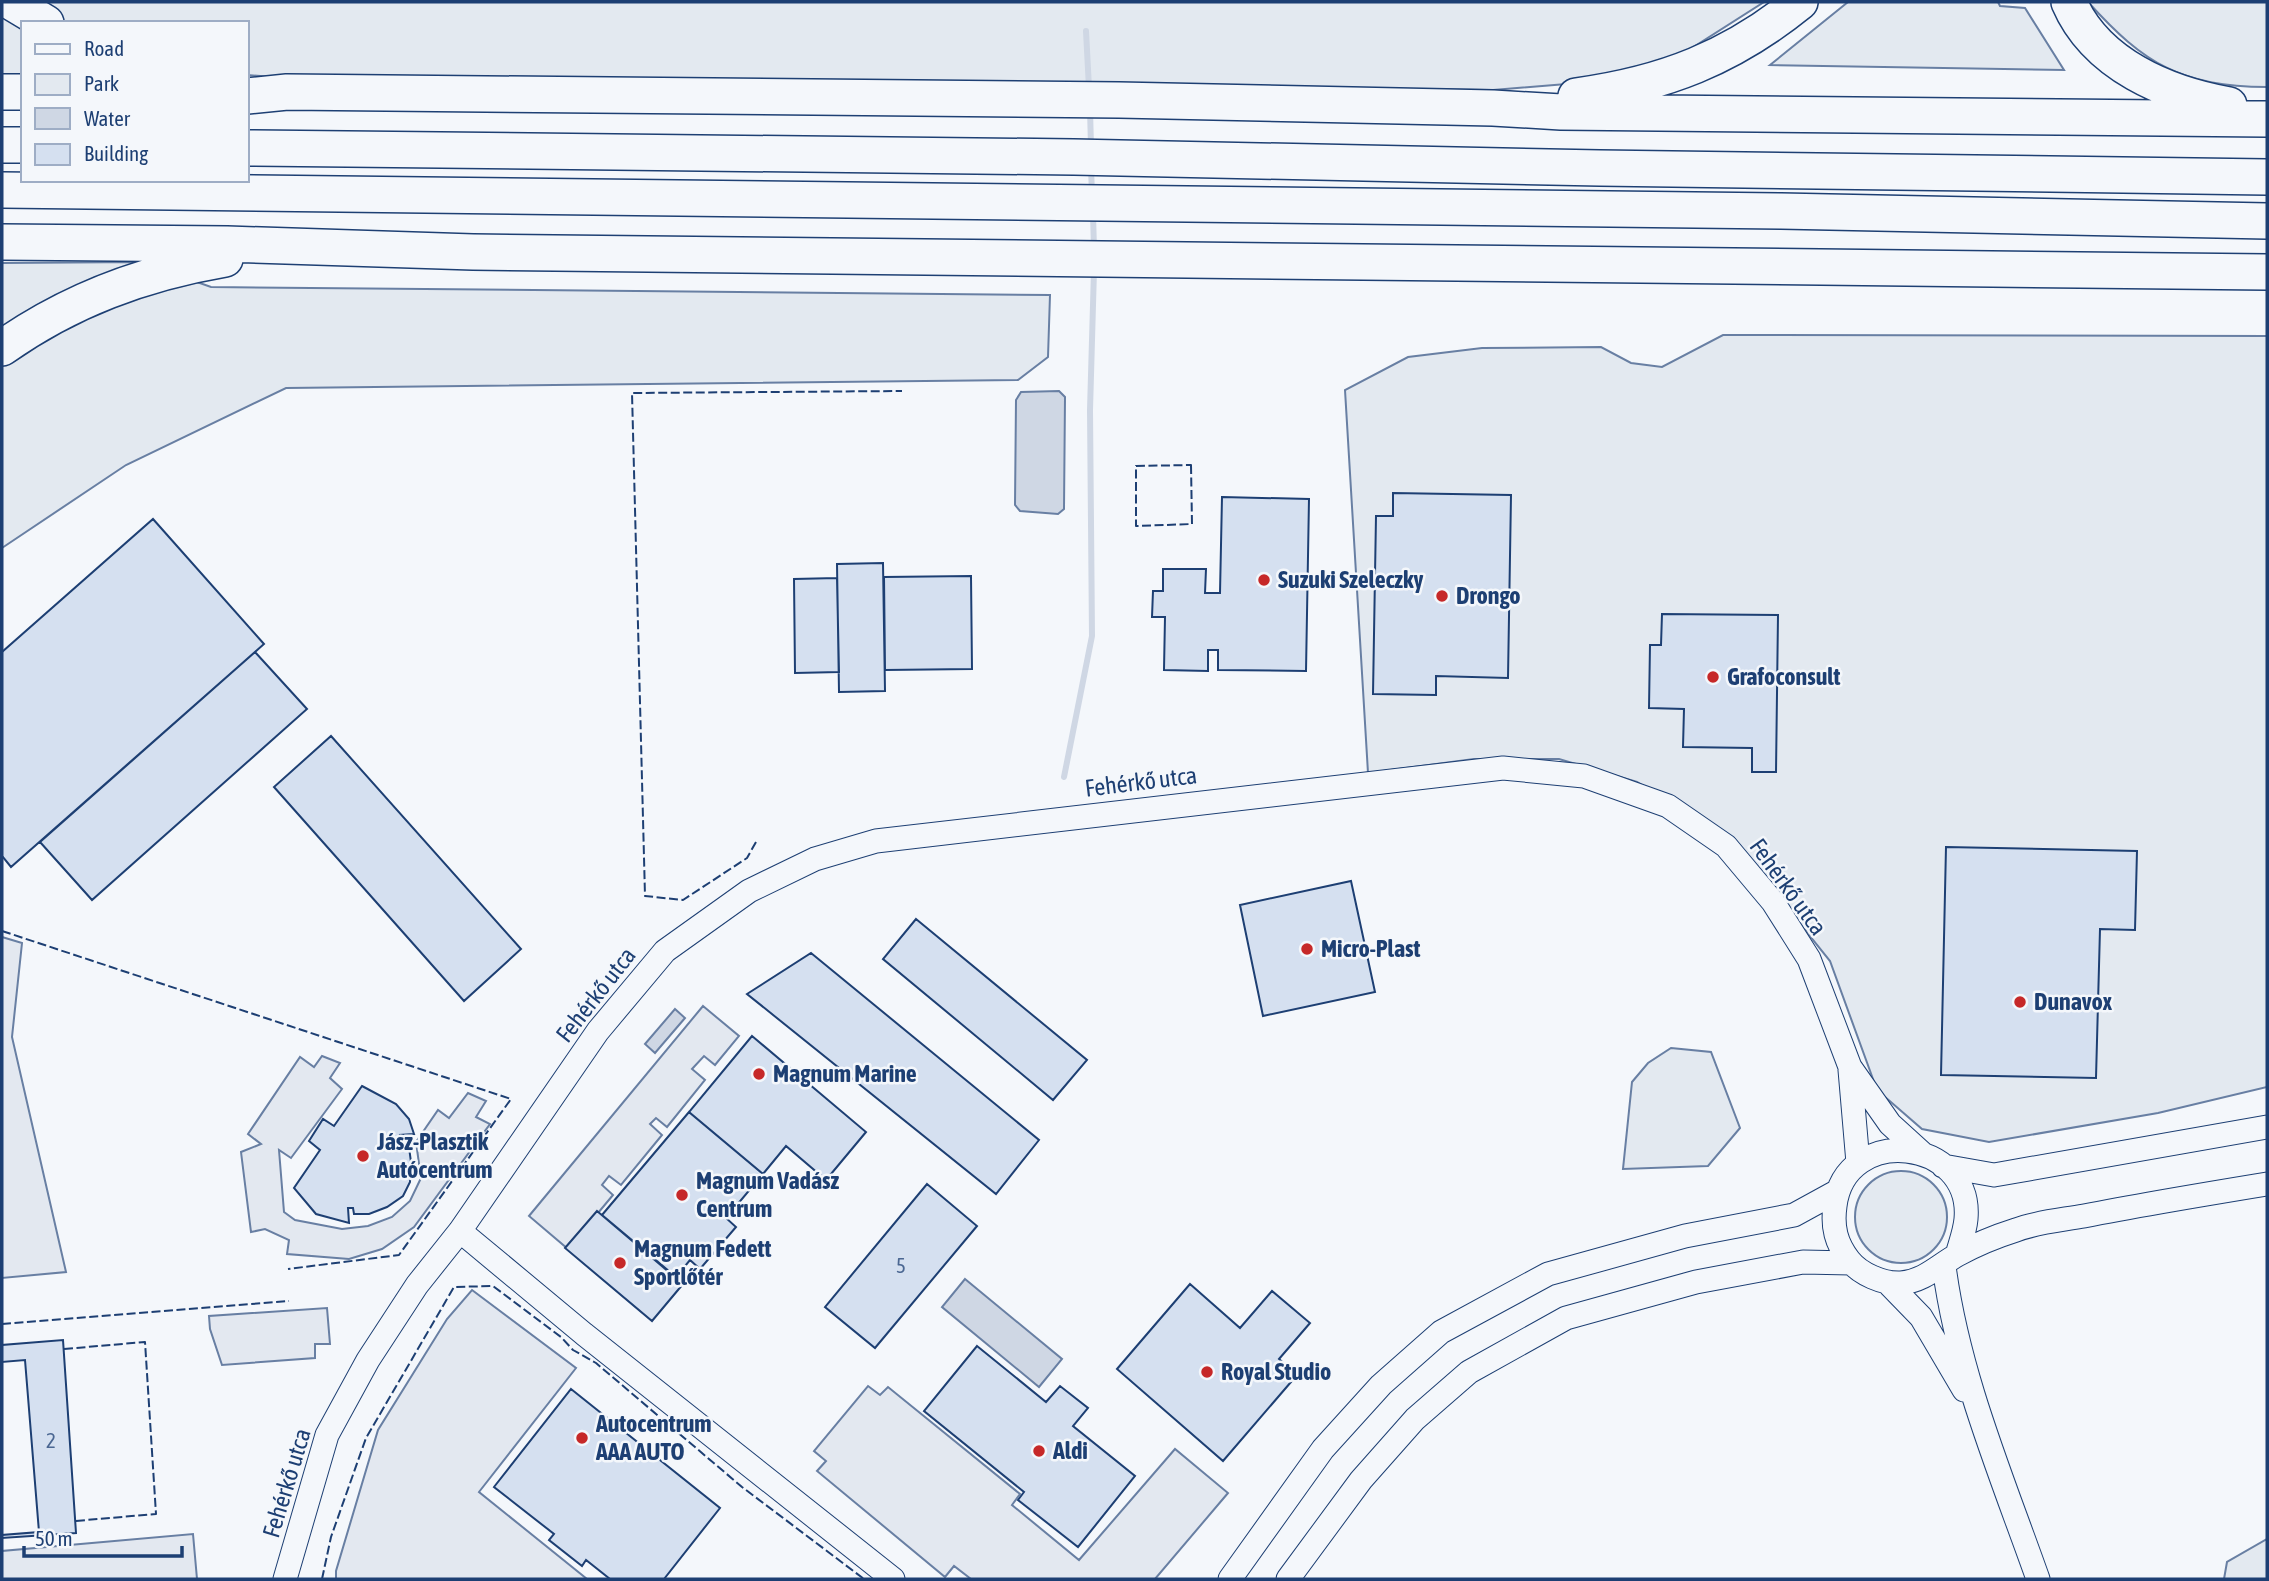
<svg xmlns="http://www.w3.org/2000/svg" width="2269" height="1581" font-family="'Asap Condensed',sans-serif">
	<rect width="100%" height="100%" fill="#f4f7fb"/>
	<path fill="#e3e9f0" stroke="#687fa3" stroke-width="2" d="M 20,2 L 1764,2 L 1662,67 L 1615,80 L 1493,90 L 286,78 L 247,75 L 247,23 L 61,23 Z
		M 1848,2 L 1998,2 L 2000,6 L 2025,8 L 2064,70 L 1770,65 Z
		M 2088,2 L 2267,2 L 2267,87 C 2181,86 2145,65 2088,2 Z
		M 2,14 L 23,26 L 23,76 L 2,75 Z
		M 140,262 L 211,287 L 1050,295 L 1048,357 L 1018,380 L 286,388 L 126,465 L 2,548 L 2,263 Z
		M 1723,335 L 2267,336 L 2267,1087 L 2158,1113 L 1989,1142 L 1922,1129 L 1877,1090 L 1830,961 L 1736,844 L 1637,782 L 1559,759 L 1474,759 L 1368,773 L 1345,390 L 1408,357 L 1482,348 L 1601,347 L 1631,363 L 1662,367 Z
		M 1671,1048 L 1711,1052 L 1740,1128 L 1708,1166 L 1623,1169 L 1632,1082 L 1648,1063 Z
		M1855 1217a46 46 0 1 1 92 0a46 46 0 1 1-92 0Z
		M 2267,1539 L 2267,1579 L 2224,1579 L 2227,1562 Z"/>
	<path fill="#e3e8f0" stroke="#687fa3" stroke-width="2" d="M 2,937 L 22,943 L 12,1037 L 66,1272 L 2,1278 Z
		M 703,1006 L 739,1036 L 715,1065 L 704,1056 L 692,1069 L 705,1080 L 667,1127 L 656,1118 L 650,1124 L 662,1135 L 621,1185 L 609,1176 L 602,1185 L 613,1195 L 568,1249 L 529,1216 Z
		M 322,1056 L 340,1063 L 330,1078 L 342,1089 L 291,1158 L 279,1150 L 284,1212 L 295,1220 L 342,1229 L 368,1226 L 392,1217 L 410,1201 L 421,1178 L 416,1142 L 438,1110 L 449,1118 L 468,1093 L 486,1101 L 476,1117 L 490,1124 L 414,1227 L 382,1249 L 349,1259 L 287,1254 L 289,1240 L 265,1229 L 251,1232 L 241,1152 L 261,1144 L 248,1134 L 300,1057 L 314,1067 Z
		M 472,1290 L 576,1368 L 479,1492 L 587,1579 L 336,1579 L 336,1571 L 378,1430 L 447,1319 Z
		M 327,1308 L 330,1344 L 315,1344 L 315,1358 L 222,1365 L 210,1329 L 209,1316 Z
		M 868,1386 L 880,1395 L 888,1387 L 1020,1494 L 1012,1505 L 1079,1560 L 1175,1449 L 1228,1493 L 1155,1579 L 971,1579 L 954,1566 L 945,1577 L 817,1471 L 826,1461 L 814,1451 Z
		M 193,1534 L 197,1579 L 2,1579 L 2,1551 Z"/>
	<path fill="#cfd7e4" stroke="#687fa3" stroke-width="2" d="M 1059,391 L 1065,397 L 1064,509 L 1058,514 L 1020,511 L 1015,505 L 1016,400 L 1021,392 Z
		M 675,1009 L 685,1018 L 655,1053 L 645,1044 Z
		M 965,1279 L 1062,1359 L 1039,1387 L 942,1307 Z"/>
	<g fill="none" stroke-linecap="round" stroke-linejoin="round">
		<path stroke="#cfd7e4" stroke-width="6" d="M 1086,31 L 1089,88
			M 1090,109 L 1091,147
			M 1091,169 L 1092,193
			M 1093,214 L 1094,249
			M 1064,777 L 1092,636 L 1090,410 L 1094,270"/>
	</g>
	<path fill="#d5e0f0" stroke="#1d3f73" stroke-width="2" d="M 1393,493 L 1511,495 L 1508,678 L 1436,676 L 1436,695 L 1373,694 L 1376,516 L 1393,516 Z
		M 1222,497 L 1309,499 L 1306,671 L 1218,670 L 1218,650 L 1208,650 L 1208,671 L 1164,670 L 1165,617 L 1152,617 L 1153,591 L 1163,591 L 1163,569 L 1206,569 L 1205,593 L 1220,593 Z
		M 153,519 L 264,644 L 11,867 L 2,856 L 2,652 Z
		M 883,563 L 885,691 L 839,692 L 837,564 Z
		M 971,576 L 972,669 L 885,670 L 884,577 Z
		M 837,578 L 839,672 L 795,673 L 794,579 Z
		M 1662,614 L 1778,615 L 1776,772 L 1752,772 L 1752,748 L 1683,747 L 1684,709 L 1649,708 L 1650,645 L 1661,645 Z
		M 255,652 L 307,709 L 92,900 L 40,842 Z
		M 331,736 L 521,949 L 464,1001 L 274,787 Z
		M 1946,847 L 2137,851 L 2135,930 L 2100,929 L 2096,1078 L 1941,1075 Z
		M 1351,881 L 1375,992 L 1263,1016 L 1240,905 Z
		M 916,919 L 1087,1060 L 1053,1100 L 883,959 Z
		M 811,953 L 1039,1140 L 996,1194 L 747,994 Z
		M 752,1036 L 866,1132 L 826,1180 L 786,1146 L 763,1174 L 689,1112 Z
		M 362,1086 L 396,1104 L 409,1119 L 414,1134 L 400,1135 L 401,1140 L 408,1140 L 411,1162 L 410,1182 L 403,1196 L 387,1207 L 369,1214 L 354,1214 L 353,1208 L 348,1208 L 349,1223 L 316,1214 L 294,1188 L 320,1150 L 309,1141 L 323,1119 L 334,1126 Z
		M 689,1112 L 763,1174 L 726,1218 L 736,1227 L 700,1269 L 690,1260 L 676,1277 L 602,1215 Z
		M 927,1184 L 977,1226 L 875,1348 L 825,1307 Z
		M 597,1211 L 683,1284 L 652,1321 L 565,1248 Z
		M 1190,1284 L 1240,1328 L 1272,1291 L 1310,1323 L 1279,1359 L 1297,1375 L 1223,1461 L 1117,1369 Z
		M 63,1340 L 76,1533 L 2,1538 L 2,1535 L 39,1532 L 25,1360 L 2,1362 L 2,1345 Z
		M 977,1346 L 1046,1402 L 1060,1386 L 1088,1408 L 1073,1426 L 1135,1476 L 1078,1547 L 1018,1500 L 1024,1492 L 924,1411 Z
		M 571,1389 L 720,1508 L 664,1579 L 610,1579 L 586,1560 L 582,1566 L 549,1540 L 554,1534 L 494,1487 Z"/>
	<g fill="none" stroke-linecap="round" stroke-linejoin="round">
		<defs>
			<path id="minor" d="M 1850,1070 L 1858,1163
				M 1943,1166 L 1994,1175 L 2267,1127
				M 460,1231 L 584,1334 L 893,1579
				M 1957,1255 C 1960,1244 1965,1231 1966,1219 C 1973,1138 1845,1123 1835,1206 C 1832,1227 1836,1243 1849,1260 C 1860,1274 1883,1284 1901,1283 C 1924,1281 1938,1266 1957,1255 C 1975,1245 1997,1236 2016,1230 C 2037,1222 2062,1220 2084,1216 C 2145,1204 2206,1194 2267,1184
				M 1944,1266 C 1958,1374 2002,1477 2038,1579
				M 1887,1282 L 1921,1317 L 1964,1390
				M 285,1579 L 327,1435 L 368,1360 L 417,1285 L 460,1231 L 598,1031 L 665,951 L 749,891 L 815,859 L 876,841 L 1503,768 L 1584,776 L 1668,806 L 1726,846 L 1773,902 L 1809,959 L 1850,1067 L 1890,1124 L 1923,1154
				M 1230,1579 L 1323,1449 L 1381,1385 L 1441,1332 L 1548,1274 L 1685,1236 L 1794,1215 L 1836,1192
				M 1288,1579 L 1361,1480 L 1415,1419 L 1469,1372 L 1566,1318 L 1696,1282 L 1803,1262 L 1851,1263"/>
			<path id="highway" d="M 11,2 L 46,23
				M 2069,2 C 2096,65 2167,94 2229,105
				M 2,92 L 23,92
				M 247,96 L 287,92 L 1119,100 L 1493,108 L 1561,112 L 2267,119
				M 1576,96 C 1664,84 1731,58 1800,2
				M 2,145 L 23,145
				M 247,148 L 1074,157 L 1600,168 L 2267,177
				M 2,190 L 1781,211 L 2267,221
				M 2,242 L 227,244 L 473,252 L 2267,272
				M 2,348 C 70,300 143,273 225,259"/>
		</defs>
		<use href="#minor" stroke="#1d3f73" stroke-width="25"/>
		<use href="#highway" stroke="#1d3f73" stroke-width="38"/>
		<use href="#minor" stroke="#f4f7fb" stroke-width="23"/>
		<use href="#highway" stroke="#f4f7fb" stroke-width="35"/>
		<path stroke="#1d3f73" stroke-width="2" stroke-dasharray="9 3.5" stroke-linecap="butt" d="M 1191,465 L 1192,524 L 1136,526 L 1136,466 Z
			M 756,842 L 747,858 L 683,900 L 645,896 L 632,393 L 902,391
			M 2,931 L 511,1099 L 399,1255 L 288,1269
			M 2,1324 L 289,1301
			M 64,1349 L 145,1342 L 156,1514 L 75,1521
			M 322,1579 L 331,1537 L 366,1438 L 454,1287 L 493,1286 L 561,1337 L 573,1350 L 596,1363 L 742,1487 L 864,1579"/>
	</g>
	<g fill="#c62828" stroke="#f4f7fb" stroke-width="2.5">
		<circle cx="1264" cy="580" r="7"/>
		<circle cx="1442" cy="596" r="7"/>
		<circle cx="1713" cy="677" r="7"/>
		<circle cx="1307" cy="949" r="7"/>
		<circle cx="2020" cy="1002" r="7"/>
		<circle cx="759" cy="1074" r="7"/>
		<circle cx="363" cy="1156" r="7"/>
		<circle cx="682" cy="1195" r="7"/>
		<circle cx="620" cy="1263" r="7"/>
		<circle cx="1207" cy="1372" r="7"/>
		<circle cx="582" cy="1438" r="7"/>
		<circle cx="1039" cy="1451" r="7"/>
	</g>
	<g text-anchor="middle" stroke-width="5" stroke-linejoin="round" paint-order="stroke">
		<g font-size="21" fill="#4b6792">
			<text x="901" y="1273">5</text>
			<text x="51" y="1448">2</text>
		</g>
		<g font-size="24" font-weight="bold" fill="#1d3f73" stroke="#f4f7fb" text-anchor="start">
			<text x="1278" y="588">Suzuki Szeleczky</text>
			<text x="1456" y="604">Drongo</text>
			<text x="1727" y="685">Grafoconsult</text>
			<text x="1321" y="957">Micro-Plast</text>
			<text x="2034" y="1010">Dunavox</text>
			<text x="773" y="1082">Magnum Marine</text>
			<text x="377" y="1150">Jász-Plasztik<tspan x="377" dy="28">Autócentrum</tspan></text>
			<text x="696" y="1189">Magnum Vadász<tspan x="696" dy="28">Centrum</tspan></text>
			<text x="634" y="1257">Magnum Fedett<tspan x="634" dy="28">Sportlőtér</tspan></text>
			<text x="1221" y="1380">Royal Studio</text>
			<text x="596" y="1432">Autocentrum<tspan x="596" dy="28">AAA AUTO</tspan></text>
			<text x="1053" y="1459">Aldi</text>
		</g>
		<g font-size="24" fill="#1d3f73" stroke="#f4f7fb">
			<text transform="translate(1141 782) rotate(-7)" y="8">Fehérkő utca</text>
			<text transform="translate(1788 887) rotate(54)" y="8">Fehérkő utca</text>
			<text transform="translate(596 995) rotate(-52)" y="8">Fehérkő utca</text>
			<text transform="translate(287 1483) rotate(-73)" y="8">Fehérkő utca</text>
		</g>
	</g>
	<rect width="2269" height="1581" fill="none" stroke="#1d3f73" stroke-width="7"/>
	<rect x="21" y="21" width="228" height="161" fill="#f4f7fb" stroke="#9eadc5" stroke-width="2"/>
	<rect x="35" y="44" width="35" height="10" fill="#f4f7fb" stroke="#9eadc5" stroke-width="2"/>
	<text x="84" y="56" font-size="21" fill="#1d3f73">Road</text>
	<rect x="35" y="74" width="35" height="21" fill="#e3e9f0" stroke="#9eadc5" stroke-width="2"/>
	<text x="84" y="91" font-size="21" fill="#1d3f73">Park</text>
	<rect x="35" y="108" width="35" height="21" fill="#cfd7e4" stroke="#9eadc5" stroke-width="2"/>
	<text x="84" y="126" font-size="21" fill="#1d3f73">Water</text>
	<rect x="35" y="144" width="35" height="21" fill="#d5e0f0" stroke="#9eadc5" stroke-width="2"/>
	<text x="84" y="161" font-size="21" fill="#1d3f73">Building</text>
	<path d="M24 1546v10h158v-10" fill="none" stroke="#1d3f73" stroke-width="3.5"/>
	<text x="35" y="1546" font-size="21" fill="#1d3f73" stroke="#f4f7fb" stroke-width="5" paint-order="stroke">50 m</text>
</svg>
